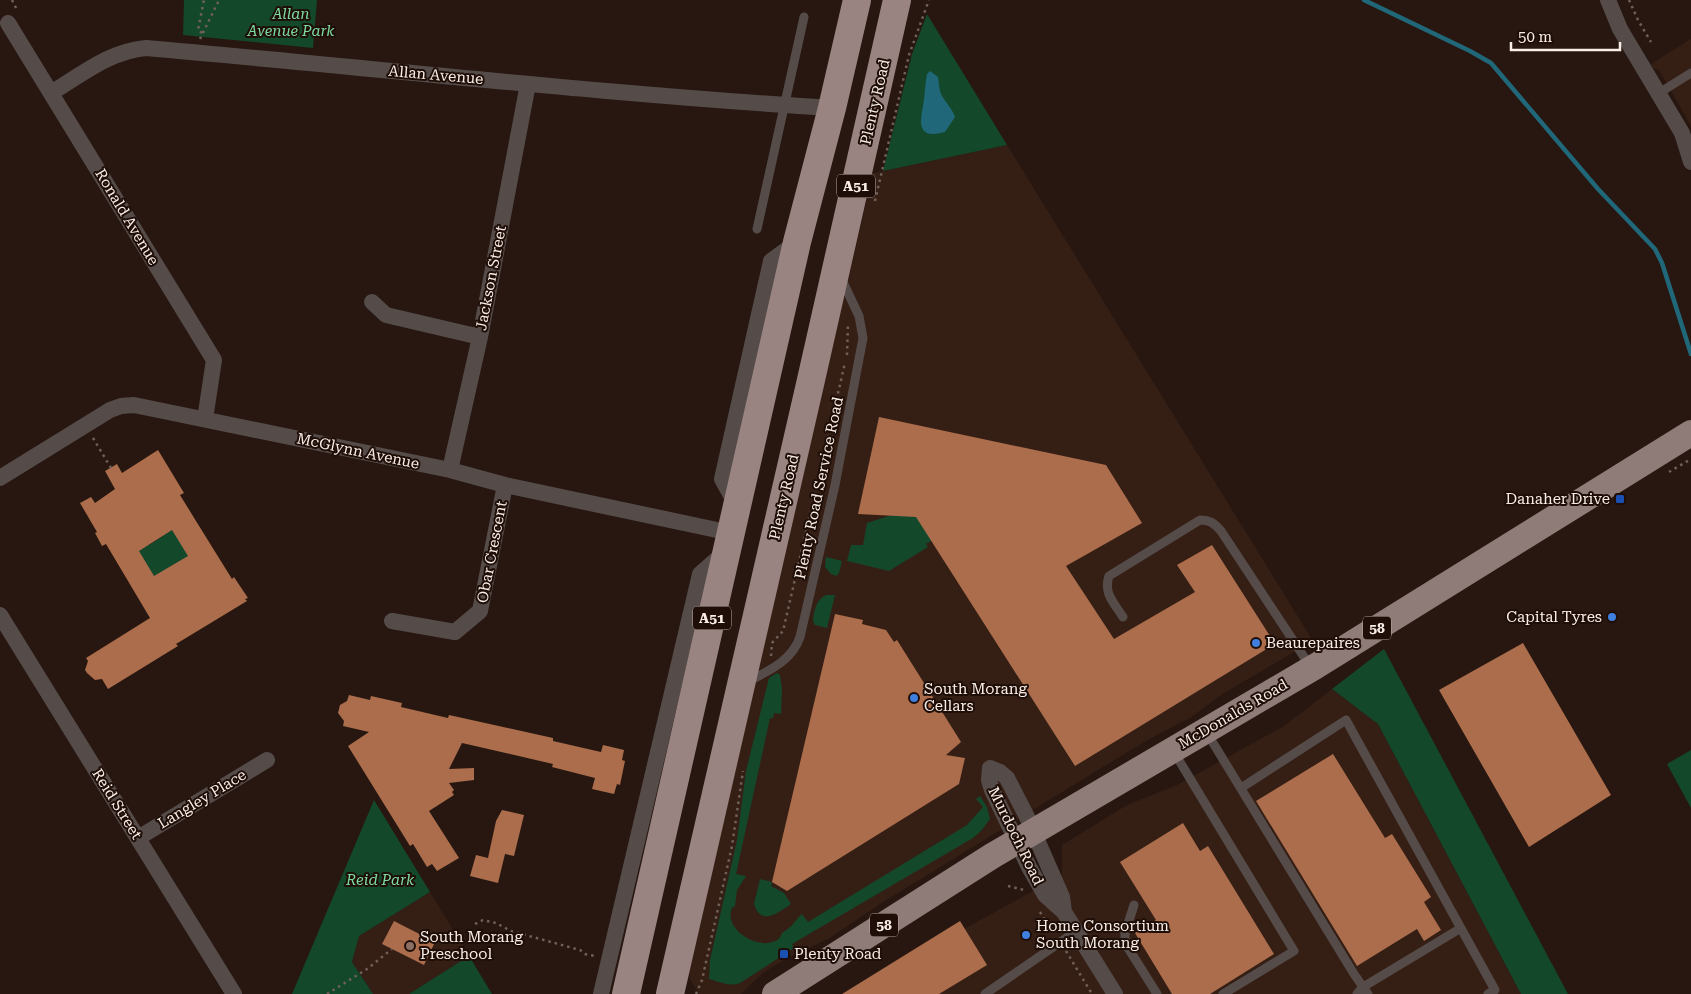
<svg xmlns="http://www.w3.org/2000/svg" width="1691" height="994" font-family="'Roboto Serif',serif">
	<rect width="100%" height="100%" fill="#271710"/>
	<path fill="#351f15" d="M 1691,39 L 1691,126 L 1659,70 L 1653,68 L 1651,64 Z
		M 1007,145 L 1313,641 L 1224,693 L 1190,718 L 1151,738 L 1093,773 L 880,904 L 828,939 L 789,957 L 764,972 L 741,994 L 699,994 L 690,979 L 689,967 L 873,173 Z
		M 1332,689 L 1378,724 L 1521,994 L 846,994 L 1062,875 L 1062,845 L 1127,805 L 1177,785 L 1284,726 Z
		M 430,892 L 469,956 L 409,994 L 373,994 L 352,962 L 359,936 Z"/>
	<path fill="#13482b" d="M 184,0 L 317,0 L 313,48 L 183,35 Z
		M 927,14 L 1007,145 L 883,171 L 912,54 Z
		M 159,505 L 191,557 L 154,580 L 139,552 L 134,520 L 149,545 L 163,536 Z
		M 898,513 L 920,517 L 933,540 L 926,544 L 928,547 L 889,571 L 847,561 L 851,545 L 863,545 L 867,523 Z
		M 826,557 L 842,561 L 839,573 L 836,576 L 831,574 L 825,567 Z
		M 826,595 L 835,595 L 827,628 L 815,625 L 813,621 C 814,610 816,600 826,595 Z
		M 1384,649 L 1568,994 L 1521,994 L 1378,724 L 1332,689 Z
		M 777,673 L 780,675 L 782,689 L 781,714 L 774,713 L 773,718 L 770,718 L 736,874 L 746,876 L 737,890 L 735,906 L 732,908 C 723,929 757,950 775,941 C 780,939 780,937 782,933 C 783,932 788,929 789,928 C 794,924 797,918 802,914 L 808,922 L 967,825 L 983,807 L 976,799 L 980,796 L 987,807 L 990,819 L 981,831 L 973,838 L 792,944 L 794,948 L 740,983 C 731,987 719,982 709,979 L 710,960 L 737,840 L 746,771 L 769,678 Z
		M 1691,750 L 1691,808 L 1667,764 Z
		M 374,800 L 430,892 L 359,936 L 352,962 L 373,994 L 292,994 Z
		M 760,879 L 772,882 L 771,886 L 784,893 L 791,904 C 779,912 761,927 754,904 Z
		M 469,956 L 492,994 L 409,994 Z"/>
	<path fill="#206879" d="M 930,71 L 938,77 C 939,83 939,89 941,94 C 945,102 952,108 955,117 L 945,132 C 919,139 919,126 923,106 C 925,95 925,84 927,74 Z"/>
	<g fill="none" stroke-linecap="round" stroke-linejoin="round">
		<path stroke="#206879" stroke-width="4.5" d="M 1364,0 L 1470,51 L 1491,63 L 1598,189 L 1655,249 L 1662,263 L 1691,354"/>
	</g>
	<path fill="#ab6d4b" fill-rule="evenodd" d="M 879,417 L 1106,465 L 1142,523 L 1066,566 L 1114,639 L 1195,592 L 1177,565 L 1212,545 L 1275,644 L 1075,766 L 916,517 L 858,514 Z
		M 158,450 L 184,493 L 180,495 L 196,521 L 232,579 L 234,577 L 248,598 L 245,599 L 247,601 L 176,644 L 178,646 L 108,689 L 102,679 L 95,680 L 87,673 L 85,670 L 88,661 L 86,658 L 150,618 L 106,544 L 102,546 L 95,533 L 97,532 L 80,503 L 91,497 L 95,503 L 115,489 L 105,471 L 117,464 L 122,473 ZM 172,530 L 188,556 L 154,576 L 139,551 Z
		M 835,614 L 863,620 L 862,624 L 886,630 L 894,642 L 897,640 L 961,742 L 946,755 L 965,758 L 959,784 L 787,891 L 772,882 Z
		M 1523,643 L 1611,795 L 1529,847 L 1439,690 Z
		M 349,695 L 370,700 L 371,696 L 402,703 L 401,707 L 448,718 L 449,715 L 553,738 L 553,741 L 601,752 L 603,745 L 624,750 L 622,760 L 625,761 L 620,785 L 617,784 L 614,794 L 592,789 L 595,778 L 552,767 L 553,764 L 462,743 L 449,769 L 474,768 L 474,780 L 449,783 L 454,790 L 452,792 L 454,795 L 429,811 L 459,858 L 437,871 L 432,864 L 427,867 L 413,844 L 410,846 L 348,746 L 369,732 L 343,726 L 344,721 L 338,713 L 340,705 L 347,701 Z
		M 1333,754 L 1385,838 L 1392,834 L 1431,897 L 1424,902 L 1441,930 L 1424,941 L 1417,929 L 1357,966 L 1256,801 Z
		M 502,810 L 524,815 L 514,856 L 505,854 L 498,883 L 470,876 L 476,855 L 488,858 L 496,821 Z
		M 1183,823 L 1200,851 L 1208,846 L 1274,954 L 1210,994 L 1172,994 L 1135,933 L 1156,920 L 1120,862 Z
		M 394,921 L 435,942 L 424,965 L 382,944 Z
		M 960,921 L 987,965 L 939,994 L 842,994 Z"/>
	<g fill="none" stroke-linecap="round" stroke-linejoin="round">
		<path stroke="#6f605a" stroke-width="2.5" stroke-dasharray="2.5 4" stroke-linecap="butt" d="M 12,0 L 17,10
			M 1629,0 L 1638,20 L 1651,42
			M 202,33 L 198,30 L 204,0
			M 200,39 L 219,0
			M 875,201 L 909,55 L 929,0
			M 847,355 L 848,323
			M 93,438 L 111,468
			M 1669,472 L 1691,459
			M 771,656 L 772,643 L 783,631 L 845,363
			M 1008,886 L 1024,890
			M 1040,912 L 1053,933
			M 475,924 L 483,920 L 496,923 L 511,931 L 580,950 L 585,954 L 595,956
			M 1066,951 L 1092,994
			M 327,994 L 367,969 L 392,949
			M 696,994 L 702,980 L 732,846 L 743,771"/>
		<path stroke="#554c4a" stroke-width="9" d="M 1659,93 L 1691,73
			M 757,229 L 804,17
			M 1123,617 C 1114,603 1103,593 1109,576 L 1200,520 C 1210,520 1214,523 1221,531 L 1310,666
			M 747,682 C 768,671 792,661 800,637 L 835,485 L 863,338 L 859,316 L 842,280
			M 1207,733 L 1354,974 L 1368,994
			M 1174,752 L 1294,951 L 1223,994
			M 1241,788 L 1346,720 L 1495,990 L 1488,994
			M 1134,905 L 1125,933 L 1125,943 L 1157,994
			M 985,994 L 1075,932
			M 1357,994 L 1363,987 L 1461,928"/>
		<path stroke="#554c4a" stroke-width="16" d="M 1608,0 L 1620,29 L 1682,133 L 1691,162
			M 8,23 L 214,360 L 205,419
			M 51,93 C 81,75 110,51 146,48 C 375,68 603,94 832,108
			M 372,302 L 386,315 L 480,337
			M 450,470 L 480,337 L 528,84
			M 0,478 L 110,410 L 121,406 L 134,405 L 450,470 L 505,485 L 731,533
			M 737,506 L 722,479 L 771,261 L 797,242
			M 0,615 L 234,994
			M 392,621 L 455,632 L 480,611 L 505,485
			M 138,838 L 267,760
			M 1064,912 L 1062,897 L 1027,817 L 1007,778 L 1000,772 L 990,768 L 989,780 L 992,790 L 1029,867 L 1045,895 L 1064,912 L 1115,994
			M 601,994 L 700,574 L 725,552"/>
		<path stroke="#8f7b78" stroke-width="26" d="M 775,994 L 992,856 L 1316,666 L 1691,433"/>
		<path stroke="#9a8481" stroke-width="28" d="M 626,994 L 797,242 L 832,108 L 857,0
			M 670,994 C 744,662 824,332 897,0"/>
	</g>
	<g fill="#1a4fb4" stroke="#1e0e07" stroke-width="2">
		<rect x="1615" y="494" width="10" height="10" rx="2.5"/>
		<rect x="779" y="949" width="10" height="10" rx="2.5"/>
	</g>
	<g fill="#3f7fe0" stroke="#1e0e07" stroke-width="2">
		<circle cx="1612" cy="617" r="5"/>
		<circle cx="1256" cy="643" r="5"/>
		<circle cx="914" cy="698" r="5"/>
		<circle cx="1026" cy="935" r="5"/>
	</g>
	<circle fill="#8d6e63" stroke="#1e0e07" stroke-width="2" cx="410" cy="946" r="5"/>
	<g text-anchor="middle" stroke-width="4" stroke-linejoin="round" paint-order="stroke">
		<g fill="#1e0e07" stroke="#b7aaa4" stroke-width="1">
			<rect x="837" y="174.5" width="38" height="23" rx="4"/>
			<rect x="693" y="606.5" width="38" height="23" rx="4"/>
			<rect x="1363" y="616.5" width="28" height="23" rx="4"/>
			<rect x="870" y="913.5" width="28" height="23" rx="4"/>
		</g>
		<g font-size="14" font-weight="bold" fill="#f9ede7">
			<text x="856" y="191">A51</text>
			<text x="712" y="623">A51</text>
			<text x="1377" y="633">58</text>
			<text x="884" y="930">58</text>
		</g>
		<g font-size="15" font-style="italic" fill="#7edba1" stroke="#1e0e07">
			<text x="291" y="19">Allan<tspan x="291" dy="17">Avenue Park</tspan></text>
			<text x="380" y="885">Reid Park</text>
		</g>
		<g font-size="15" fill="#f9ede7" stroke="#1e0e07">
			<text transform="translate(436 75) rotate(5)" y="5">Allan Avenue</text>
			<text transform="translate(875 102) rotate(-77)" y="5">Plenty Road</text>
			<text transform="translate(127 217) rotate(59)" y="5">Ronald Avenue</text>
			<text transform="translate(491 278) rotate(-79)" y="5">Jackson Street</text>
			<text transform="translate(358 451) rotate(12)" y="5">McGlynn Avenue</text>
			<text transform="translate(819 488) rotate(-78)" y="5">Plenty Road Service Road</text>
			<text transform="translate(784 497) rotate(-77)" y="5">Plenty Road</text>
			<text transform="translate(492 552) rotate(-79)" y="5">Obar Crescent</text>
			<text transform="translate(1233 714) rotate(-30)" y="5">McDonalds Road</text>
			<text transform="translate(202 799) rotate(-31)" y="5">Langley Place</text>
			<text transform="translate(117 804) rotate(58)" y="5">Reid Street</text>
			<text transform="translate(1016 836) rotate(64)" y="5">Murdoch Road</text>
		</g>
		<g font-size="15" fill="#f9ede7" stroke="#1e0e07" text-anchor="start">
			<text x="1610" y="504" text-anchor="end">Danaher Drive</text>
			<text x="1602" y="622" text-anchor="end">Capital Tyres</text>
			<text x="1266" y="648">Beaurepaires</text>
			<text x="924" y="694">South Morang<tspan x="924" dy="17">Cellars</tspan></text>
			<text x="1036" y="931">Home Consortium<tspan x="1036" dy="17">South Morang</tspan></text>
			<text x="420" y="942">South Morang<tspan x="420" dy="17">Preschool</tspan></text>
			<text x="794" y="959">Plenty Road</text>
		</g>
	</g>
	<path d="M1511 42v8h109v-8" fill="none" stroke="#f9ede7" stroke-width="2.5"/>
	<text x="1518" y="42" font-size="15" fill="#f9ede7" stroke="#1e0e07" stroke-width="4" paint-order="stroke">50 m</text>
</svg>
